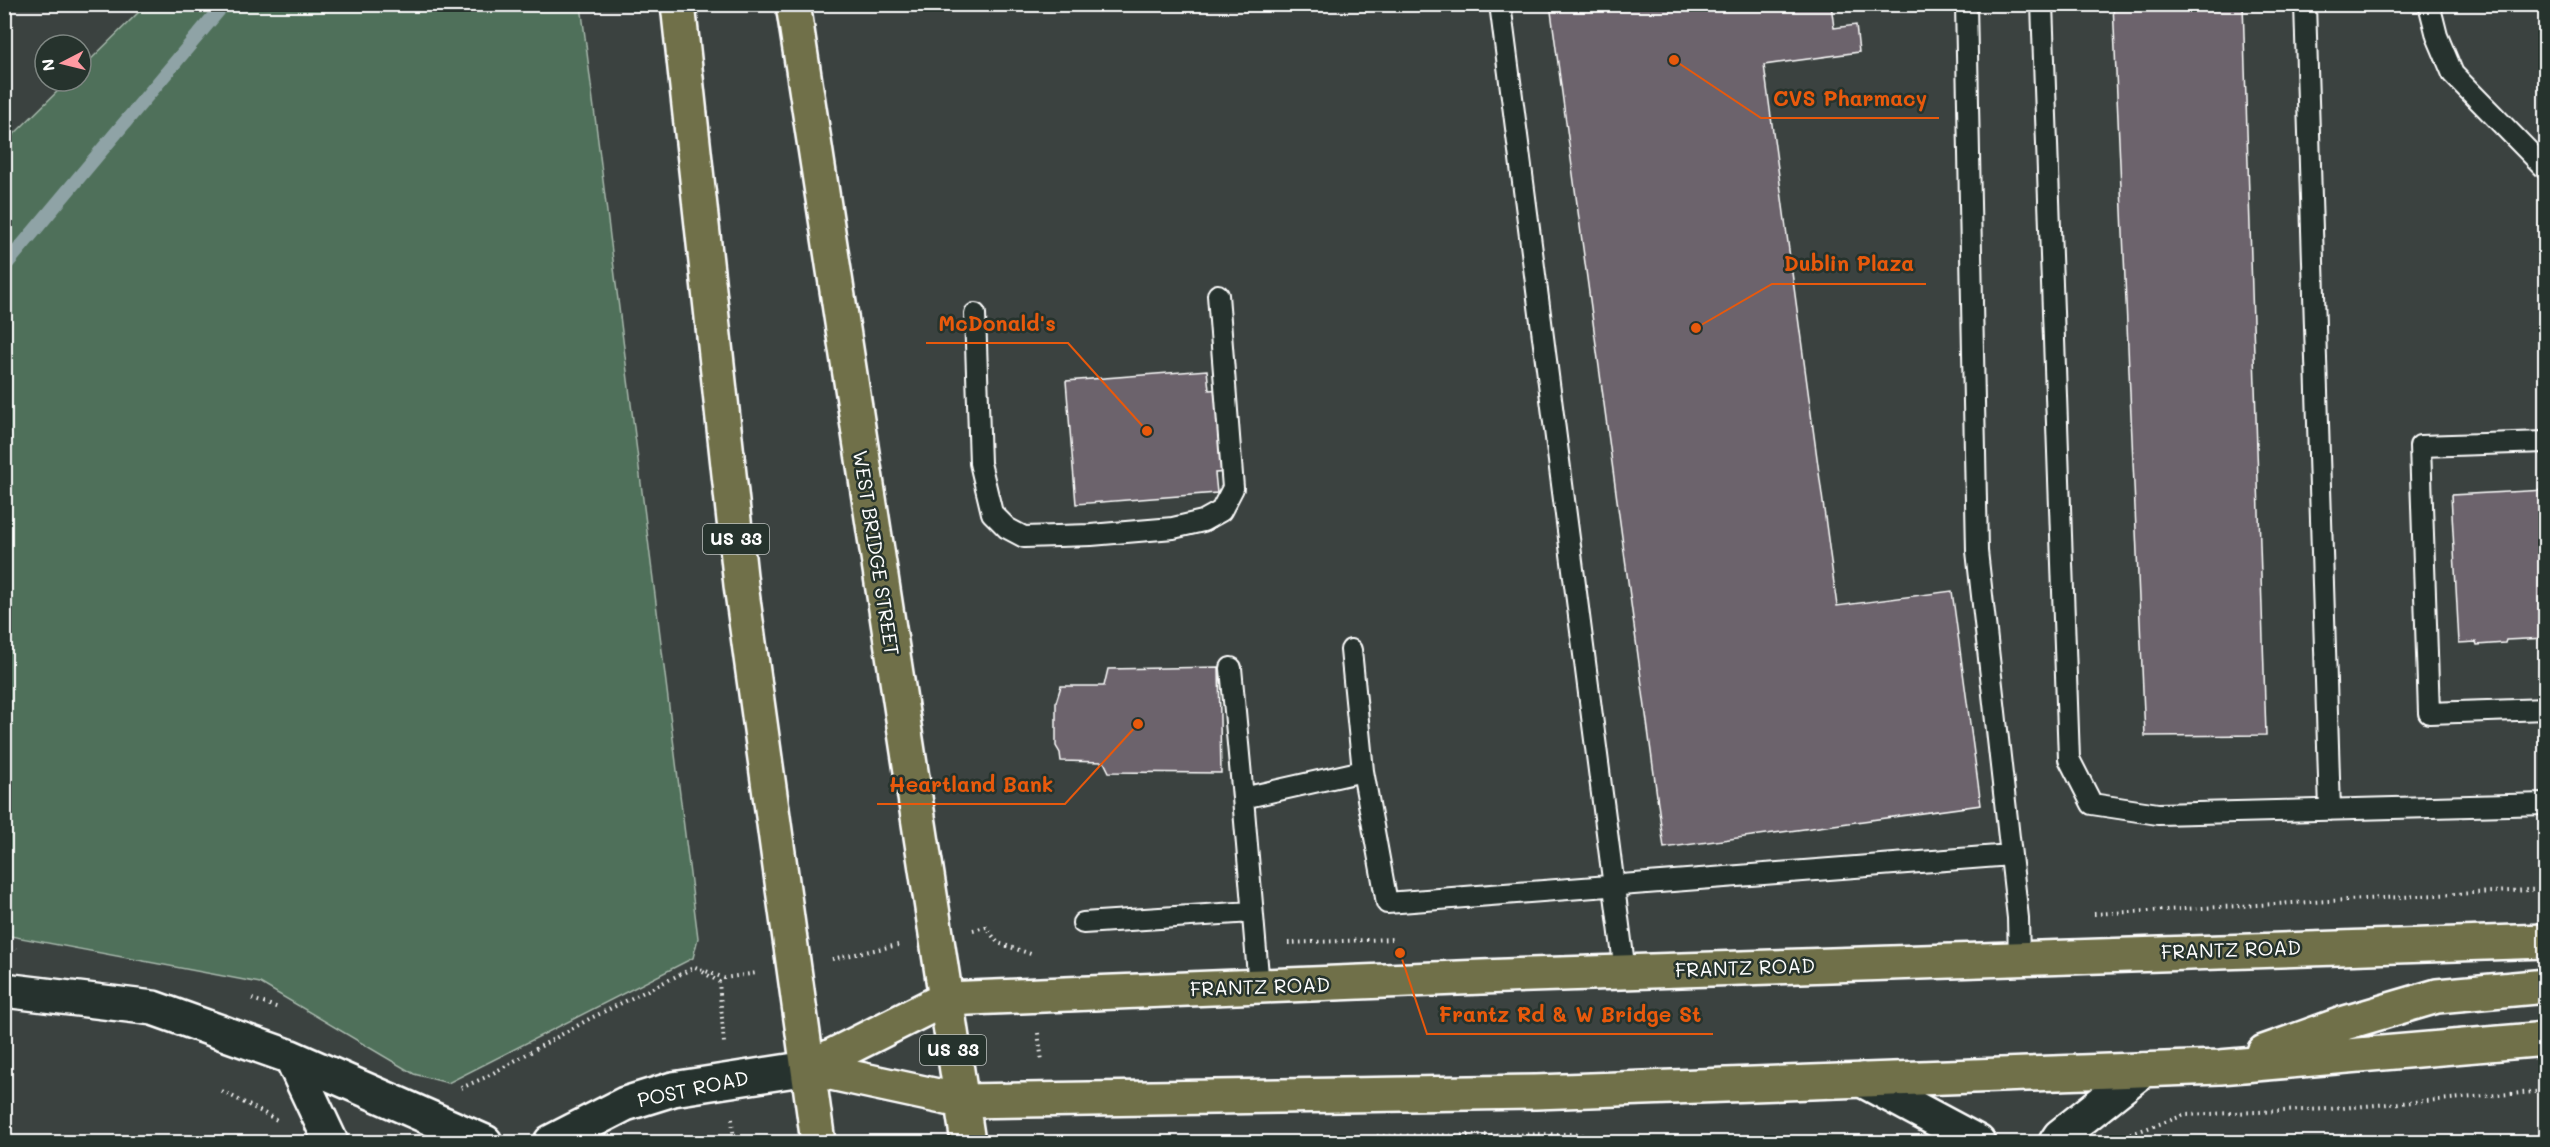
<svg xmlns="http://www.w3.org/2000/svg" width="2550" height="1147" font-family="Mali,sans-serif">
	<rect width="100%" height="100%" fill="#26332d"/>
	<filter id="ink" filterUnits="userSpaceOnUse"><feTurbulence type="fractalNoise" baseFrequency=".0167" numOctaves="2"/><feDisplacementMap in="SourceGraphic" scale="12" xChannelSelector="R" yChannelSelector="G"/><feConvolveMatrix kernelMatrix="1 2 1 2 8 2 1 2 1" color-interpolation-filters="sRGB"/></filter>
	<g filter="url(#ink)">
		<path fill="#3b4240" d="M 5,5 L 147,5 L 81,69 L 81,45 L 45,45 L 45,81 L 68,81 L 5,143 Z
			M 581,5 L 2545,5 L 2545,1142 L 5,1142 L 4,935 L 260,983 L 414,1074 L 448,1083 L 698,938 Z"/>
		<path fill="#4f705a" stroke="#a7b8ac" stroke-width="1.5" d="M 147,4 L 581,5 L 698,938 L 693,958 L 448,1083 L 414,1074 L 260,983 L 5,935 L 5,143 L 68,81 L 81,81 L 81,69 Z"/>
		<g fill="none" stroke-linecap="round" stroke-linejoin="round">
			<path stroke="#8fa3a6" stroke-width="14" d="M 4,267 L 224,4"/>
		</g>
		<path fill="#6c646c" stroke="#fff" stroke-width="1.5" d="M 1550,4 L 1831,4 L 1834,28 L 1856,25 L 1859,52 L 1764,65 L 1837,606 L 1952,591 L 1981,805 L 1664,848 Z
			M 2113,4 L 2243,4 L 2266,735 L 2145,736 Z
			M 1207,370 L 1209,390 L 1222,389 L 1228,472 L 1215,473 L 1217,493 L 1076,504 L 1066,381 Z
			M 2546,490 L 2546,638 L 2506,640 L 2505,643 L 2477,645 L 2476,642 L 2459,643 L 2451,495 Z
			M 1219,667 L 1221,773 L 1109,772 L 1104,762 L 1061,761 L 1060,753 L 1056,746 L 1056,702 L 1061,686 L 1104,686 L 1108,669 Z"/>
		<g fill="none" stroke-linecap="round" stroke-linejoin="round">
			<defs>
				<path id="service" d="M 1500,4 L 1625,972
					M 1966,4 L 1977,551 L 2018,918 L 2019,958
					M 2042,4 L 2069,759 L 2092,804 L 2158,814 L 2546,804
					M 2305,4 L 2330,810
					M 2429,4 L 2437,36 L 2453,74 L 2546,169
					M 975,314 L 980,463 L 992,513 L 1007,528 L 1024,537 L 1091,535 L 1173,528 L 1203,521 L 1221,511 L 1233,488 L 1218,295
					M 2546,442 L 2420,446 L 2429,713 L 2546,709
					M 1351,650 L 1363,771
					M 1231,668 L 1243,798
					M 1083,923 L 1252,912
					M 1259,987 L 1243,798 L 1363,771 L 1387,903 L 2011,855"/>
				<path id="minor" d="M 4,990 L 153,1008 L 291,1057 L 485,1142
					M 291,1057 L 331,1142
					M 1862,1080 L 1978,1142
					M 2056,1142 L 2060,1136 L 2143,1070"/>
				<path id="secondary" d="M 551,1142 L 625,1104 L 673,1089 L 808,1068"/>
				<path id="primary" d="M 678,4 L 741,585 L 818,1142
					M 793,4 L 968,1142
					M 2264,1052 L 2345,1023 L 2437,996 L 2546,986
					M 808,1068 L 945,999 L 1531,975 L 2546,941
					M 808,1068 L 961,1101 L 1536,1092 L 2220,1067 L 2546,1039"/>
			</defs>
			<use href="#service" stroke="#fff" stroke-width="24"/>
			<use href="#minor" stroke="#fff" stroke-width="38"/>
			<use href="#secondary" stroke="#fff" stroke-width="38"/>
			<use href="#primary" stroke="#fff" stroke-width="38"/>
			<path stroke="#fff" stroke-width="4" stroke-dasharray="1.5 4.5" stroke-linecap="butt" d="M 2094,914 L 2546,889
				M 973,930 L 986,927 L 998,943 L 1031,954 L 1031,957
				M 1288,943 L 1394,939
				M 4,947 L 16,949
				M 832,959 L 898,945
				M 703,972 L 719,982 L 724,1043
				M 252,999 L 279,1008
				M 1038,1033 L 1042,1061
				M 461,1088 L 486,1077 L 591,1018 L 695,967 L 724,978 L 757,973
				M 222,1091 L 277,1120
				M 732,1119 L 734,1142
				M 1377,1136 L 1574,1134 L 1617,1142
				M 2125,1136 L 2185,1115 L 2329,1109 L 2546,1091
				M 1115,1142 L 1126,1140"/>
			<use href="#service" stroke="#26332d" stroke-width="20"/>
			<use href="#minor" stroke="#26332d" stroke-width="33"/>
			<use href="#secondary" stroke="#26332d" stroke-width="33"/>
			<use href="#primary" stroke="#6f704a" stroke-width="33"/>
		</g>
	</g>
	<g text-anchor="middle" stroke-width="5" stroke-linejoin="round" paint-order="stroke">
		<g fill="#26332d" stroke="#bec2c0" stroke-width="1.5">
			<rect x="703" y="524" width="66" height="30" rx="4.5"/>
			<rect x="920" y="1035" width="66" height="30" rx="4.5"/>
		</g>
		<g font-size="18" font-weight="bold" fill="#fff">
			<text x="736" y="545">US 33</text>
			<text x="953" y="1056">US 33</text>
		</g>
		<g font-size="20" fill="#fff" stroke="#26332d">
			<text transform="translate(876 553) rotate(81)" y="7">WEST BRIDGE STREET</text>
			<text transform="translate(2231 950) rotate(-2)" y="7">FRANTZ ROAD</text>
			<text transform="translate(1745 968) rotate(-2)" y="7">FRANTZ ROAD</text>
			<text transform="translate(1260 987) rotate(-2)" y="7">FRANTZ ROAD</text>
			<text transform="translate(693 1089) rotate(-12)" y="7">POST ROAD</text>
		</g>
	</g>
	<path fill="none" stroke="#e8590c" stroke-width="2" d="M1674 60L1761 118H1939M1696 328L1772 284H1926M1147 431L1068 343H926M1138 724L1065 804H877M1400 953L1427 1034H1713"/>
	<g fill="#e8590c" stroke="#26332d" stroke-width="2">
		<circle cx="1674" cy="60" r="6"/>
		<circle cx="1696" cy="328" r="6"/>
		<circle cx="1147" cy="431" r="6"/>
		<circle cx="1138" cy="724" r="6"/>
		<circle cx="1400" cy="953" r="6"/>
	</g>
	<g font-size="21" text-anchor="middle" font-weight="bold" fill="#e8590c" stroke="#26332d" stroke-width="5" stroke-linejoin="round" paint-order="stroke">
		<text x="1850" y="106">CVS Pharmacy</text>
		<text x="1849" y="271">Dublin Plaza</text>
		<text x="997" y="331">McDonald's</text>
		<text x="971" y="792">Heartland Bank</text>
		<text x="1570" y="1022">Frantz Rd &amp; W Bridge St</text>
	</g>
	<rect width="2550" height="1147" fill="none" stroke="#26332d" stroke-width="24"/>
	<rect x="12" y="12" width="2526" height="1123" fill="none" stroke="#fff" stroke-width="2" filter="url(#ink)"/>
	<g transform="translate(63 63) rotate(263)"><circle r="28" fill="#26332d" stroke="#7d8581" stroke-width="1.5"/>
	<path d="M0-4.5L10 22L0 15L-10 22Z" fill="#ff9aa2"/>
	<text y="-9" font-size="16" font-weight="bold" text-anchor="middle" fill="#ffffff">N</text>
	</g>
</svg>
